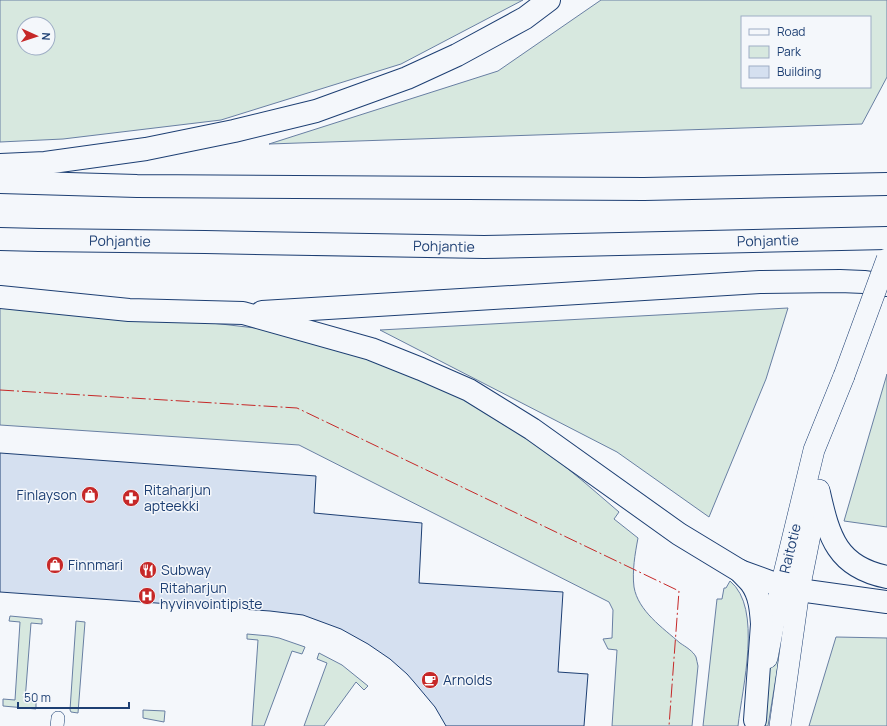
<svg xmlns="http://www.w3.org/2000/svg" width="887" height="726" font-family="Manrope,sans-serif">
	<rect width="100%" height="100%" fill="#f4f7fb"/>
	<path fill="#d7e8df" stroke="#687fa3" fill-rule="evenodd" d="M 0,0 L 523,0 L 401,64 L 221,120 L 63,139 L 0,142 ZM 24,24 L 48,24 L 48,48 L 24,48 Z
		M 601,0 L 887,0 L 887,77 L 862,124 L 269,144 L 498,71 ZM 742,17 L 870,17 L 870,87 L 742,87 Z
		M 0,303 L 221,324 L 255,328 L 316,340 L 369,356 L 464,397 L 545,450 L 584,482 L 619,512 L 614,519 L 638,538 C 635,554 632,571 634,587 C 638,611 663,628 680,643 C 686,647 693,651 696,657 C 697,660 697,663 698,666 L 692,726 L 612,726 L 617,650 L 608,649 L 603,639 L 612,638 L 613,610 L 609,602 L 299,445 L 0,425 Z
		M 788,308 L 766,379 L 709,517 L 617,452 L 380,330 Z
		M 887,374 L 887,527 L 844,521 Z
		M 730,581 C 763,608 742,688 738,726 L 703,726 L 717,599 L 722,599 L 724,588 L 726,588 Z
		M 10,616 L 42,619 L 42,624 L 31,623 L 25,701 L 36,702 L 36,709 L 3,706 L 3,699 L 15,700 L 20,622 L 9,621 Z
		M 76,621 L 85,622 L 78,713 L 71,712 L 70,710 Z
		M 777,632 L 783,634 L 768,726 L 761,726 L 769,671 Z
		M 247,634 L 269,636 L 279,638 L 305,647 L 302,654 L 292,651 L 264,726 L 252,726 L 258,640 L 247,639 Z
		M 836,637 L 887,638 L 887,726 L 809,726 Z
		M 319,653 L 342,665 L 368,686 L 364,690 L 356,682 L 324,726 L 304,726 L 327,663 L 317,659 Z
		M 143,710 L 165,711 L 164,722 L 143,718 Z"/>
	<path fill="#d5e0f0" stroke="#1d3f73" d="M 0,453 L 316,476 L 314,513 L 422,523 L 419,583 L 563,592 L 558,672 L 588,674 L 584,726 L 446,726 L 435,707 L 414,682 L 407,674 L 390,659 L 368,644 L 341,629 L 303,615 L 270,611 L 0,592 Z"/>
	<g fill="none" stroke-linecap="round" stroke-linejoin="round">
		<defs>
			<path id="street" d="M 57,726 L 58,718"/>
			<g id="primary">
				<path id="s1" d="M 767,658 L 781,586 L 814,450 L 844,376"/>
				<path d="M 780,726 L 799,590 L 819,490"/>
			</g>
			<g id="highway">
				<path d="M 0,165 L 45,163 L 146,149 L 234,131 L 316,111 L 407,78 L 457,55 L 525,18 L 549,0"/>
				<path d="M 0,182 L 137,186 L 644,189 L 887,184"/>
				<path id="s2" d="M 0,239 L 39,240 L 205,242 L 484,247 L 887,238"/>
				<path d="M 0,297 L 129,310 L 243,313 L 371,349 L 421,369 L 469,390 L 532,429 L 679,534 L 740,571 L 781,586 L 799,590 L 887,602"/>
				<path d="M 262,312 L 760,282 L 840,281 L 864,282 L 887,285"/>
				<path d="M 819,493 C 829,537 837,567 887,577"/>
				<path d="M 740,571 C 743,575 748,579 751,583 C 760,595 761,610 762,624 L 755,720"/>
			</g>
		</defs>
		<use href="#street" stroke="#1d3f73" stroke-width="14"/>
		<use href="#primary" stroke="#1d3f73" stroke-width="22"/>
		<use href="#highway" stroke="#1d3f73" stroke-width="24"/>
		<use href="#street" stroke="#f4f7fb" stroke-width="13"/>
		<use href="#primary" stroke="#f4f7fb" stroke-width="21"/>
		<use href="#highway" stroke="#f4f7fb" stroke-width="22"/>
		<defs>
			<path id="primary-bridge" d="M 844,376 L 887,259"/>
		</defs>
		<use href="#primary-bridge" stroke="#1d3f73" stroke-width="22" stroke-linecap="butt"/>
		<use href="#primary-bridge" stroke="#f4f7fb" stroke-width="21"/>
		<path stroke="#c62828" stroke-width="1" stroke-dasharray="14 3 2 3" stroke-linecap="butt" d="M 0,390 L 297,408 L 679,591 L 669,726"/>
	</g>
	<defs>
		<symbol id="shop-disc" viewBox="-11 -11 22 22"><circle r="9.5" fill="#c62828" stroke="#f4f7fb"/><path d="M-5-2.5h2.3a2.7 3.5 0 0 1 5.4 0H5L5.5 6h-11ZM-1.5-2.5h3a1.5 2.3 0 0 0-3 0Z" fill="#fff"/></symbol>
		<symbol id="pharmacy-disc" viewBox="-11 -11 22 22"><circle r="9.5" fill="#c62828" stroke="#f4f7fb"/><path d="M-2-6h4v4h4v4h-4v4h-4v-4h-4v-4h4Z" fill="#fff"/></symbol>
		<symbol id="restaurant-disc" viewBox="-11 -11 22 22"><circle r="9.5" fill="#c62828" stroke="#f4f7fb"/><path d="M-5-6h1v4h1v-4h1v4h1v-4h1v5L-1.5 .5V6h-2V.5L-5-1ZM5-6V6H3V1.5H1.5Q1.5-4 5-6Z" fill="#fff"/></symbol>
		<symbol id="hospital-disc" viewBox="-11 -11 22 22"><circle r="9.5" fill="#c62828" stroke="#f4f7fb"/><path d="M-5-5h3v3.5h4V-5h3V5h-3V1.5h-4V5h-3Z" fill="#fff"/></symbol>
		<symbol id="cafe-disc" viewBox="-11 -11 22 22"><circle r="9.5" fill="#c62828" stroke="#f4f7fb"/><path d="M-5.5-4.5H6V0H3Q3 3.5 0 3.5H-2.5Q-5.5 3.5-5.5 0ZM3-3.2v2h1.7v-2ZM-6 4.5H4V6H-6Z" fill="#fff"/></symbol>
	</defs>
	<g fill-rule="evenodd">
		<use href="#shop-disc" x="80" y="485" width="20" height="20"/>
		<use href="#pharmacy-disc" x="121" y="488" width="20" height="20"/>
		<use href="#shop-disc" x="45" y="555" width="20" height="20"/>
		<use href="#restaurant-disc" x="138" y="560" width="20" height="20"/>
		<use href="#hospital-disc" x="137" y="586" width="20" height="20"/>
		<use href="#cafe-disc" x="420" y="670" width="20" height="20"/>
	</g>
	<g text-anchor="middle" stroke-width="3" stroke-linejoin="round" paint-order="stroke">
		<g font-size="14" fill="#1d3f73" stroke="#f4f7fb">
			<text dy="5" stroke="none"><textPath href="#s2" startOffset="120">Pohjantie</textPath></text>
			<text dy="5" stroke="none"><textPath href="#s2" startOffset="768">Pohjantie</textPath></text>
			<text dy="5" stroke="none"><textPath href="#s2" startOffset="444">Pohjantie</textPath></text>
			<text dy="5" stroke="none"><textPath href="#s1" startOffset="112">Raitotie</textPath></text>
		</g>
		<g font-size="14" fill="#1d3f73" stroke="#f4f7fb" text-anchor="start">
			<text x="144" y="495">Ritaharjun<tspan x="144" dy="16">apteekki</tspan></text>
			<text x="77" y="500" text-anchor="end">Finlayson</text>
			<text x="68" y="570">Finnmari</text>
			<text x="161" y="575">Subway</text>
			<text x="160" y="593">Ritaharjun<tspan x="160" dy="16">hyvinvointipiste</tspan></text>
			<text x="443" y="685">Arnolds</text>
		</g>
	</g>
	<rect x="741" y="16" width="130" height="72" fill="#f4f7fb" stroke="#9eadc5"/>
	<rect x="749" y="29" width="20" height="6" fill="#f4f7fb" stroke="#9eadc5"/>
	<text x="777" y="36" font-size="12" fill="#1d3f73">Road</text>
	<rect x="749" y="46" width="20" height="12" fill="#d7e8df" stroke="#9eadc5"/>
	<text x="777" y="56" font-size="12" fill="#1d3f73">Park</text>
	<rect x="749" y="66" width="20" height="12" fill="#d5e0f0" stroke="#9eadc5"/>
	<text x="777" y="76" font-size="12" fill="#1d3f73">Building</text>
	<g transform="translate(36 36) rotate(93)"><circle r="19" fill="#f4f7fb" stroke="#9eadc5"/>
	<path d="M0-3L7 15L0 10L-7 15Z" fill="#c62828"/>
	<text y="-6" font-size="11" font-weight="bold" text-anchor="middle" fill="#1d3f73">N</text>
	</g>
	<path d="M18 702v6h111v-6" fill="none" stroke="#1d3f73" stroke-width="2"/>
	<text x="24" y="702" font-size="12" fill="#1d3f73" stroke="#f4f7fb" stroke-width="3" paint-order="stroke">50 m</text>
</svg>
